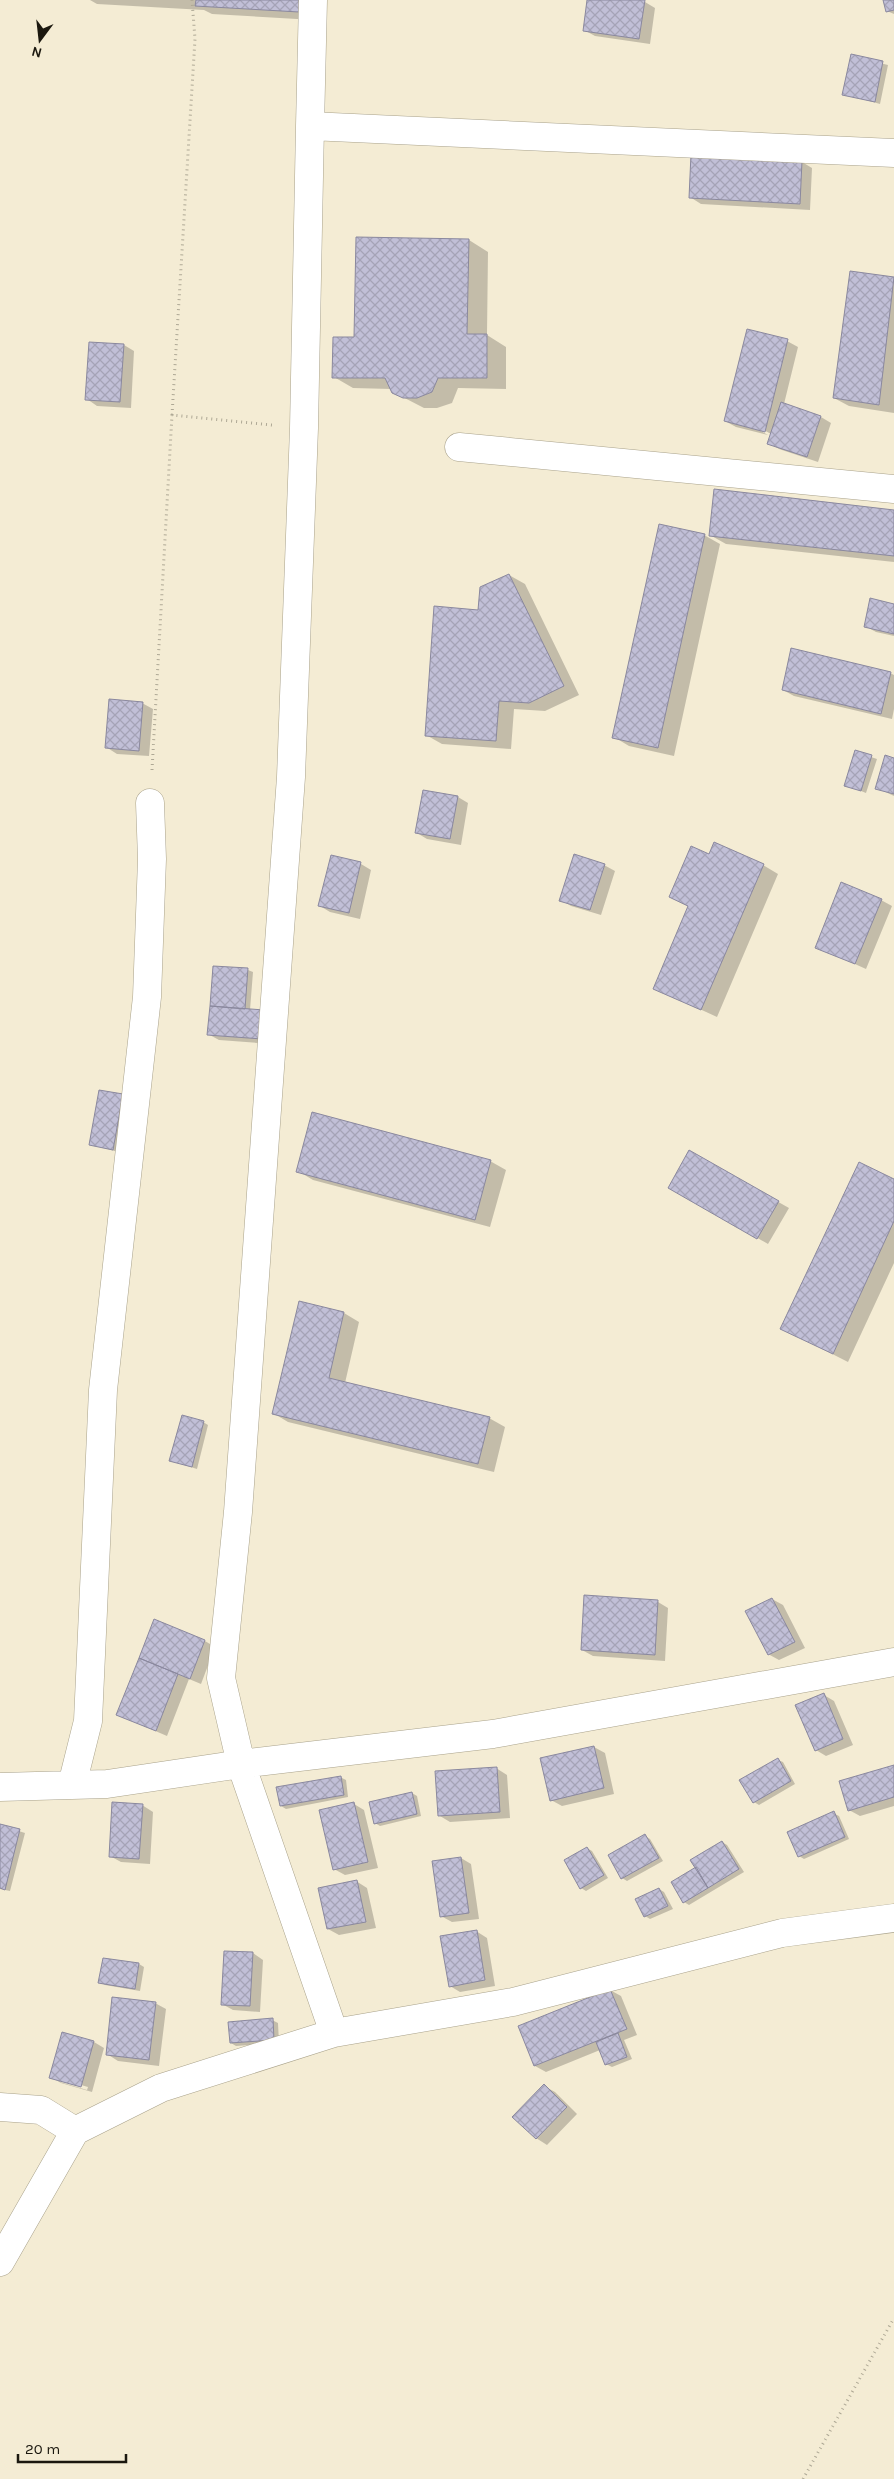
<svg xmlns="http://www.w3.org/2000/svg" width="894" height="2479" font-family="Karla,sans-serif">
	<defs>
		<pattern id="building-cross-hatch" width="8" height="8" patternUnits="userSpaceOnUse" patternTransform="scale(1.25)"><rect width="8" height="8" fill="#c1bfd7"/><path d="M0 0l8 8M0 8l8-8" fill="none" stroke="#a5a3b7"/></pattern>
	</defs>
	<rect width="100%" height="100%" fill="#f4ecd4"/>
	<path fill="#0003" fill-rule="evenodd" d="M 90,0 L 315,0 L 314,20 L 212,14 L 204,10 L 97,4 Z
		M 588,0 L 634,0 L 645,2 L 655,8 L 650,44 L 595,36 L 584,30 Z
		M 884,0 L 894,0 L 894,14 L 887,11 Z
		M 852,56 L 888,65 L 880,104 L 844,94 Z
		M 802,162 L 812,168 L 810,210 L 701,204 L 690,197 Z
		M 469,240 L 488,252 L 487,335 L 506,347 L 506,389 L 458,388 L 452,403 L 437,408 L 424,408 L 393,392 L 391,389 L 353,388 L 334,377 L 356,339 Z
		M 851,272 L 894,278 L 894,413 L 849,406 L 834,398 Z
		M 787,341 L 798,347 L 784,404 L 821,417 L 831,423 L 818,462 L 779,449 L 769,443 L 771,434 L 760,428 L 759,430 L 768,435 L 736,427 L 725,421 Z
		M 124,345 L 134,351 L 131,408 L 97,406 L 87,399 Z
		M 894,512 L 894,562 L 726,544 L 710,535 Z
		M 704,535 L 720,544 L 674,756 L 629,746 L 614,737 Z
		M 509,575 L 525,584 L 579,695 L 545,711 L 514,709 L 511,749 L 442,744 L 426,735 L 479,611 Z
		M 894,605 L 894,636 L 876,632 L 865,626 Z
		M 890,673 L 894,675 L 894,709 L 892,719 L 794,696 L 783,690 Z
		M 142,703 L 153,709 L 149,756 L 117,754 L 106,747 Z
		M 856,752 L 877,759 L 866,793 L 846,785 Z
		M 894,759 L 894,796 L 877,788 Z
		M 458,797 L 468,803 L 461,845 L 427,839 L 417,833 Z
		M 332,856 L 361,864 L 371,870 L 360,919 L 330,912 L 320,906 Z
		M 709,856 L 763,865 L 778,874 L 717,1017 L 654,988 L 689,907 L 670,897 Z
		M 604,865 L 615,871 L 601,915 L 571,906 L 561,900 Z
		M 881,900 L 892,906 L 866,969 L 817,947 Z
		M 248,970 L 253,972 L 250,1010 L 272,1044 L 219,1040 L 208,1034 Z
		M 123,1096 L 118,1152 L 90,1144 Z
		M 690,1152 L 789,1208 L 768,1244 L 670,1188 Z
		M 490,1161 L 506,1170 L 490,1227 L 313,1180 L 298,1171 Z
		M 894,1181 L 894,1263 L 848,1362 L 781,1328 Z
		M 344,1313 L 359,1322 L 345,1383 L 489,1418 L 505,1427 L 494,1472 L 288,1422 L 273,1413 Z
		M 203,1422 L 208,1425 L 197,1469 L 171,1461 Z
		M 772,1599 L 783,1605 L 805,1648 L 779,1660 L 768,1654 Z
		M 658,1602 L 668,1608 L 665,1661 L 593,1656 L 582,1650 Z
		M 205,1641 L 215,1647 L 201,1684 L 189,1679 L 167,1736 L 118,1715 Z
		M 824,1695 L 834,1701 L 853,1745 L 826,1756 L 816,1750 Z
		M 594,1747 L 605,1753 L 614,1794 L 562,1806 L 551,1800 Z
		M 778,1760 L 783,1762 L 795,1784 L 759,1805 L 754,1802 Z
		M 894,1766 L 894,1806 L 860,1816 L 849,1810 Z
		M 496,1768 L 507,1775 L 510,1818 L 450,1822 L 440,1816 Z
		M 340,1777 L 346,1780 L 348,1797 L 286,1809 L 281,1806 Z
		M 412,1793 L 417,1796 L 421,1816 L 380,1826 L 375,1823 Z
		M 354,1804 L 364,1810 L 378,1868 L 345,1875 L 334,1869 Z
		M 142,1805 L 153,1812 L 150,1864 L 121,1862 L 110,1856 Z
		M 833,1813 L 839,1816 L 849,1839 L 804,1859 L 799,1856 Z
		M 0,1825 L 25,1833 L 10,1891 L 0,1889 Z
		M 645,1836 L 650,1839 L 663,1861 L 627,1881 L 622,1878 Z
		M 722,1842 L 727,1845 L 744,1872 L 689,1905 L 684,1902 Z
		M 587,1848 L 592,1851 L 608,1878 L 586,1891 L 581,1888 Z
		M 461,1858 L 471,1864 L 479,1919 L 452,1922 L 441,1916 Z
		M 356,1881 L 367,1888 L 376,1928 L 339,1935 L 328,1929 Z
		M 659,1889 L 664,1892 L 673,1909 L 650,1919 L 645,1916 Z
		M 476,1931 L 487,1938 L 495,1986 L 460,1992 L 450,1986 Z
		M 253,1953 L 263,1960 L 260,2012 L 233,2010 L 222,2004 Z
		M 104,1959 L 139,1964 L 144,1967 L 140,1991 L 105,1985 L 100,1982 Z
		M 610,1990 L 621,1996 L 637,2035 L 624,2040 L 632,2059 L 612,2067 L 606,2064 L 600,2050 L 546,2072 L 535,2066 L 520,2027 Z
		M 155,2003 L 166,2009 L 159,2066 L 118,2061 L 107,2054 Z
		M 272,2020 L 278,2023 L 279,2043 L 236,2046 L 231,2043 Z
		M 94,2042 L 104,2048 L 92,2092 L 61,2083 L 51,2077 ZM 60,2079 L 88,2087 L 87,2090 L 60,2082 Z
		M 544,2086 L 555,2092 L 577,2114 L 547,2145 L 536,2138 Z"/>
	<path fill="url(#building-cross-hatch)" stroke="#8a889e" d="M 196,0 L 300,0 L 299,12 L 195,6 Z
		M 587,0 L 645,0 L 639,39 L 583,31 Z
		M 883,0 L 894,0 L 894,10 L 886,12 Z
		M 851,54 L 883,61 L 875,102 L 842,95 Z
		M 691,154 L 802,161 L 800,204 L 689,198 Z
		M 356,237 L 469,239 L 467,334 L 487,334 L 487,378 L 438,378 L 432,392 L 417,398 L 403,398 L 392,393 L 385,378 L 332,378 L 333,337 L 354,337 Z
		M 850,271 L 894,277 L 879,405 L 833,398 Z
		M 747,329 L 788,339 L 765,432 L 724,421 Z
		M 89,342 L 124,344 L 120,402 L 85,400 Z
		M 781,402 L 821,416 L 807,457 L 767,444 Z
		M 714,489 L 894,510 L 894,556 L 709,536 Z
		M 659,524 L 705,534 L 658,748 L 612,738 Z
		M 509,574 L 564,686 L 529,703 L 499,701 L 496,741 L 425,736 L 434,606 L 478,610 L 480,587 Z
		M 870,598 L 894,604 L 894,634 L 864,627 Z
		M 791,648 L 891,672 L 881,714 L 782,690 Z
		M 109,699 L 143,702 L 139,751 L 105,748 Z
		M 855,750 L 872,755 L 861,791 L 844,786 Z
		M 885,755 L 894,758 L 894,794 L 875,789 Z
		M 423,790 L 458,796 L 450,839 L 415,833 Z
		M 714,842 L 764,864 L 701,1010 L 653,989 L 688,906 L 669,897 L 691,846 L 709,854 Z
		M 574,854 L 605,864 L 590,910 L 559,901 Z
		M 331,855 L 361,862 L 349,913 L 318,906 Z
		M 841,882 L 882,899 L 855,964 L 815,948 Z
		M 213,966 L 248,968 L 245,1009 L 210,1006 Z
		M 210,1006 L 264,1010 L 262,1039 L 207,1035 Z
		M 99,1090 L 123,1094 L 113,1150 L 89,1145 Z
		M 312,1112 L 491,1160 L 475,1220 L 296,1172 Z
		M 689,1150 L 779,1201 L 757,1239 L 668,1188 Z
		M 859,1162 L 894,1179 L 894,1221 L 833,1354 L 780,1329 Z
		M 299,1301 L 344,1312 L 329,1378 L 490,1417 L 478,1464 L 272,1414 Z
		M 182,1415 L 204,1421 L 192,1467 L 169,1461 Z
		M 584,1595 L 658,1600 L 655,1655 L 581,1650 Z
		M 772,1598 L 795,1642 L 768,1655 L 745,1611 Z
		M 154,1619 L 205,1640 L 190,1679 L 139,1658 Z
		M 139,1658 L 178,1674 L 156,1731 L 116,1715 Z
		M 824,1693 L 843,1739 L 815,1751 L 795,1705 Z
		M 594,1746 L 604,1788 L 550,1801 L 540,1758 Z
		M 778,1758 L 791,1781 L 753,1803 L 739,1780 Z
		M 894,1765 L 894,1797 L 848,1811 L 839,1781 Z
		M 497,1767 L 500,1812 L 438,1816 L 435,1771 Z
		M 341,1776 L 344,1795 L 280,1806 L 276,1787 Z
		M 412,1792 L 417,1814 L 374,1824 L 369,1802 Z
		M 112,1802 L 143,1804 L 139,1859 L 109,1857 Z
		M 354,1802 L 368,1862 L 333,1870 L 319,1810 Z
		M 834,1811 L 845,1837 L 798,1857 L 787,1832 Z
		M 0,1824 L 20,1829 L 5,1890 L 0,1888 Z
		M 645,1834 L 659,1858 L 621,1879 L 608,1855 Z
		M 722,1841 L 739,1869 L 708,1888 L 690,1860 Z
		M 587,1847 L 604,1875 L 580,1889 L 564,1860 Z
		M 461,1857 L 469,1913 L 440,1917 L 432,1861 Z
		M 696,1867 L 708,1888 L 683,1903 L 671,1882 Z
		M 357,1880 L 366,1922 L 327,1929 L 318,1888 Z
		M 659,1888 L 668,1906 L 644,1917 L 635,1899 Z
		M 477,1930 L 485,1980 L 449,1987 L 440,1936 Z
		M 224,1951 L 253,1952 L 250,2006 L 221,2005 Z
		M 103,1958 L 139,1963 L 135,1989 L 98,1983 Z
		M 610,1989 L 627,2029 L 534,2066 L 518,2026 Z
		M 112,1997 L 156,2002 L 149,2060 L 106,2055 Z
		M 273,2018 L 274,2040 L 230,2043 L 228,2022 Z
		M 62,2032 L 94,2041 L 81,2087 L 49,2078 Z
		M 618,2033 L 627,2057 L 605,2065 L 596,2042 Z
		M 544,2084 L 567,2107 L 536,2139 L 512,2117 Z"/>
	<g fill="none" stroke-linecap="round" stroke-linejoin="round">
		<defs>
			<path id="street" d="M 313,0 L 310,126 L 894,153
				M 310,126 L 304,428 L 291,777 L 238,1512 L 221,1678 L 241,1764 L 334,2033
				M 459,447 L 894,489
				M 72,1785 L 88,1721 L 103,1390 L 147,997 L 152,859 L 150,803
				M 0,1787 L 107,1784 L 241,1764 L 493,1734 L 894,1662
				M 0,2107 L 41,2110 L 75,2131
				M 0,2262 L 75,2131 L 161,2088 L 334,2033 L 513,2002 L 782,1933 L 894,1918"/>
		</defs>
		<use href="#street" stroke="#a9a28b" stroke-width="29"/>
		<path stroke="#aea895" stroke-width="3" stroke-dasharray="1 4" stroke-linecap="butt" d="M 172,415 L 195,39 L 192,0
			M 152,770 L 172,415 L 272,425
			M 803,2479 L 894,2318"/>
		<use href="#street" stroke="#fff" stroke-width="28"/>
	</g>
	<g transform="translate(40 40) rotate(195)" stroke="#f4ecd4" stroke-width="4" paint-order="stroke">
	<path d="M0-4L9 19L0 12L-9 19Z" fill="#1b180f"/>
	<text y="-8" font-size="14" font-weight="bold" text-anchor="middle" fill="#1b180f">N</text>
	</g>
	<path d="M18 2454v8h108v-8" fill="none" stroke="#1b180f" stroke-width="2.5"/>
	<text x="25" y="2454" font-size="15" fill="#1b180f" stroke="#f4ecd4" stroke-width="4" paint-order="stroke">20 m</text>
</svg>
